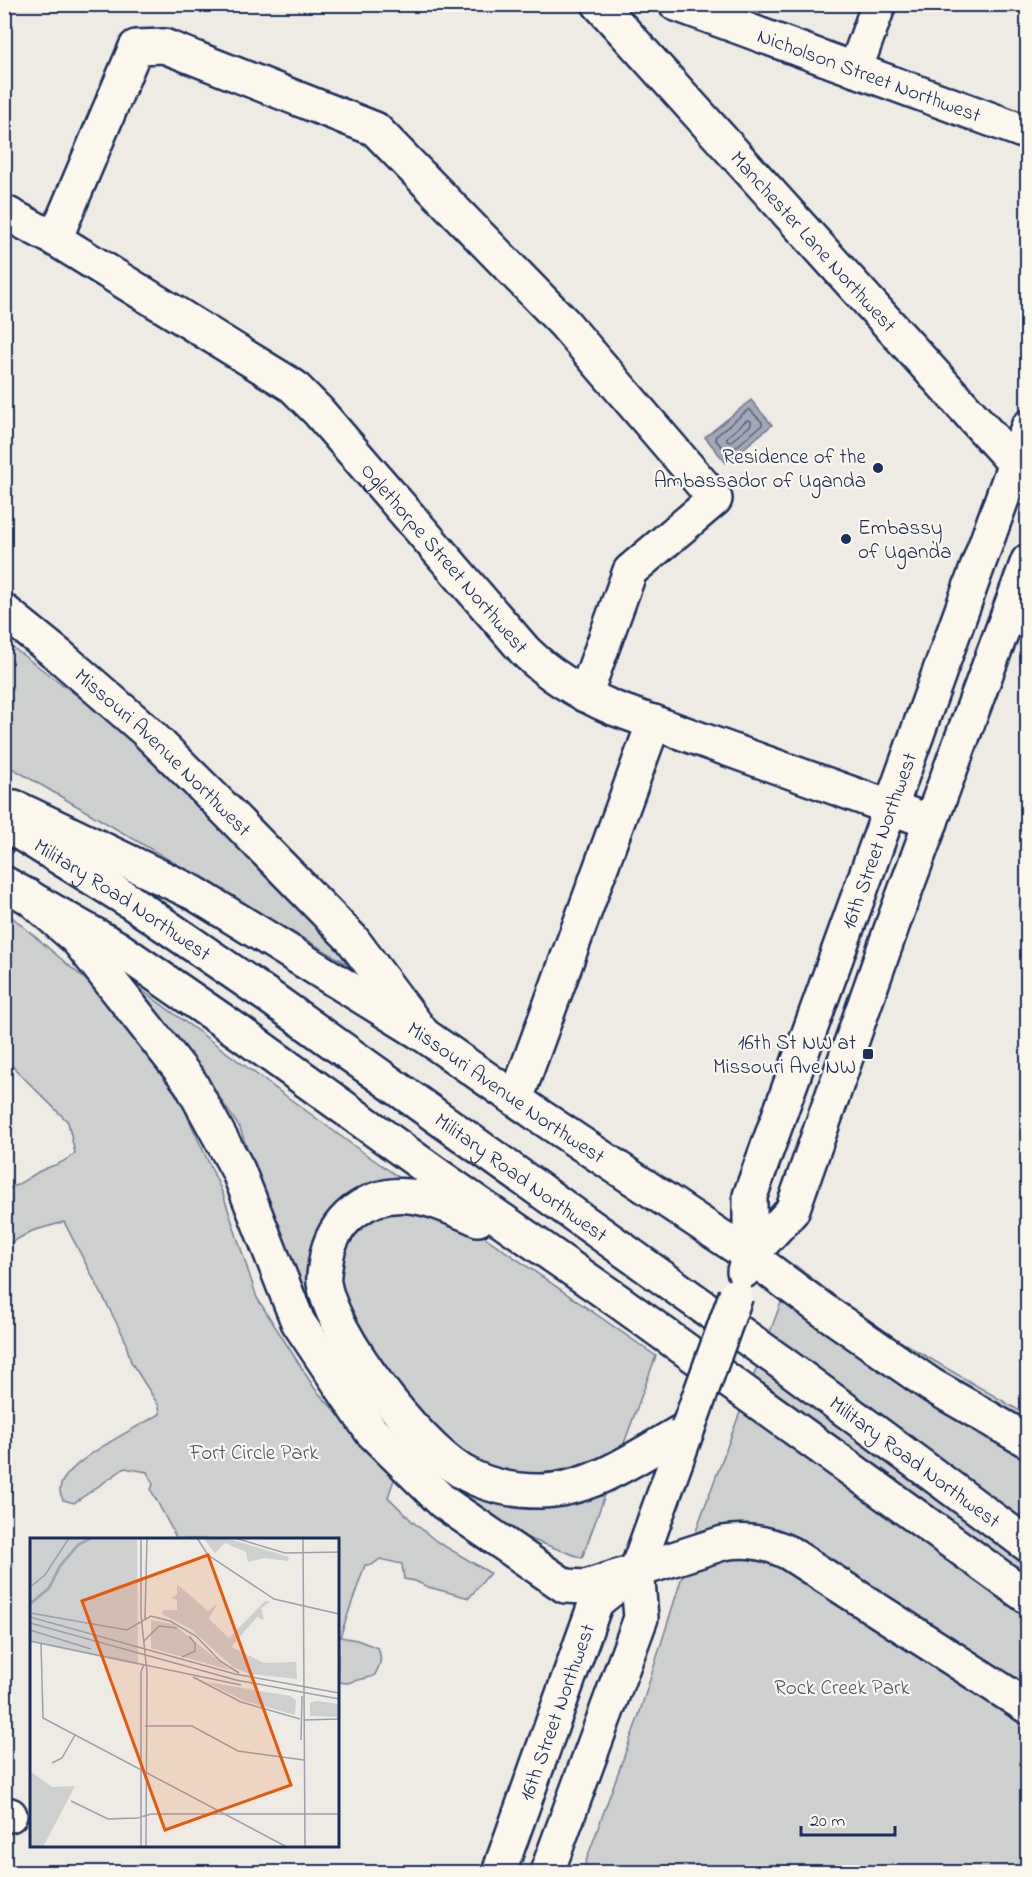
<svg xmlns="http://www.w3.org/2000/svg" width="1032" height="1877" font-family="'Indie Flower',sans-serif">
	<rect width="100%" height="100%" fill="#eeebe4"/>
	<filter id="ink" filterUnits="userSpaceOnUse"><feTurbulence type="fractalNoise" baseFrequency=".0167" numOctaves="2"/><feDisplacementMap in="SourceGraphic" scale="12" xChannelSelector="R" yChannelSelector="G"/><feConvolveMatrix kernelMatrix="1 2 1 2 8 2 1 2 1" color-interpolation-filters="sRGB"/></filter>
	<g filter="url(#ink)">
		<path fill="#cecfcf" stroke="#747f96" stroke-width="1.5" d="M 4,641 L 115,724 L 305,908 L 351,966 L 5,764 Z
			M 5,911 L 114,1004 L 181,1102 L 223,1194 L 257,1298 L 315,1389 L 395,1477 L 388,1497 L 413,1522 L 436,1541 L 490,1573 L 469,1598 L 428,1587 L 415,1581 L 404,1579 L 402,1564 L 380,1559 L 372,1565 L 365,1565 L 340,1637 L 357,1640 L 378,1648 C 383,1659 380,1666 374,1676 L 347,1683 L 338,1682 L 338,1540 L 177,1539 L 151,1490 L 153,1484 L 147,1472 L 125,1468 L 74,1503 L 63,1500 C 62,1497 60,1494 60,1491 C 58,1465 139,1426 160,1414 L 159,1406 L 131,1362 L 124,1337 L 64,1222 L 32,1231 L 7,1245 L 5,1244 L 5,1190 C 18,1186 28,1178 40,1171 C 55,1164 61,1165 75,1153 L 68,1122 L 5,1059 Z
			M 139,988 L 354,1146 L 656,1356 L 582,1558 L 503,1529 L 435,1471 L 352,1380 L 287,1265 L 240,1128 L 195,1061 Z
			M 795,1265 L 869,1323 L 1027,1415 L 1027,1872 L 582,1872 L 638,1718 L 699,1522 Z"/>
		<path fill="#a3a8b4" stroke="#6d7892" stroke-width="1.5" d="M 751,400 L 772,425 L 726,463 L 705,437 Z"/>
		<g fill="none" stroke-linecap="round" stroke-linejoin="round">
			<path stroke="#515f80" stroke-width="1.5" d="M 749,409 L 762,422 L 762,425 L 730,452 L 726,452 L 716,440 L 715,437 Z
				M 747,420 L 751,421 L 751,425 L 730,442 L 727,441 L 727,437 Z"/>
			<defs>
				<g id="minor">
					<path id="s1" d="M 599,4 L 1028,478"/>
					<path id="s2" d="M 676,4 L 1028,133"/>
					<path d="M 855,70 L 879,4"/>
					<path id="s3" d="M 4,212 L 55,239 L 293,386 L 318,411 L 525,651 C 550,676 581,694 613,708 L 931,822"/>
					<path d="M 55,239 L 136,47 L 164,46 L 375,129 L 564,323 L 715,499 L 630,571 L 585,695"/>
					<path id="s4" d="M 4,611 L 61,657 L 145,730 L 214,798 L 352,939 L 423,1034"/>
					<path d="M 516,1099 L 654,722"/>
					<path d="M 4,1815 L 10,1815"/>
				</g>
				<g id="major">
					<path id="s5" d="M 14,807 L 194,893 L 424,1035 L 541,1117 L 750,1256 L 823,1310 L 931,1385 L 1028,1441"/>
					<path id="s6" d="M 4,823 L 128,900 L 268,996 L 782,1363 L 1028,1545"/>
					<path d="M 4,883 L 116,947 L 239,1032 L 433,1172 L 621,1303 L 1028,1597"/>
					<path d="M 28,896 L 77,939 L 190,1082 L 238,1170 L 298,1322 L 371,1431 L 443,1502 L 565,1586 L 586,1587 L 723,1543 C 747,1539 767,1542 789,1553 L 1028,1707"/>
					<path d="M 478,1219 C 457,1210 433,1198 409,1196 C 368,1192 331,1220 326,1261 C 325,1268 323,1276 324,1283 C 333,1337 415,1442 461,1471 C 484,1485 512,1491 539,1491 C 593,1491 642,1453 688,1428"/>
					<path d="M 750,1256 L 792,1211 L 895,918 L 1028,561"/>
					<path id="s7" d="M 744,1271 L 750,1256 L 750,1196 L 1028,427"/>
					<path id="s8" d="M 499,1872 L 596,1602 L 626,1578"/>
					<path d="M 547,1872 L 641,1618 L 637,1569 L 688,1428"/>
				</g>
			</defs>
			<use href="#minor" stroke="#1b2f5e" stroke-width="38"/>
			<use href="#major" stroke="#1b2f5e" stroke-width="38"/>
			<use href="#minor" stroke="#fbf7ec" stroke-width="33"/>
			<use href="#major" stroke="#fbf7ec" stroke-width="33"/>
			<defs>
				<path id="major-bridge" d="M 688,1428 L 736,1295"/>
			</defs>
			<use href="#major-bridge" stroke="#1b2f5e" stroke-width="38" stroke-linecap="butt"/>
			<use href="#major-bridge" stroke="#fbf7ec" stroke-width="33"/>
		</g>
	</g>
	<g fill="#1b2f5e" stroke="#fbf7ec" stroke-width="2">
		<circle cx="878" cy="468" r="6"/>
		<circle cx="846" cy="539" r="6"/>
		<rect x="862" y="1048" width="12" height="12" rx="3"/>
	</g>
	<g text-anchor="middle" stroke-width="4.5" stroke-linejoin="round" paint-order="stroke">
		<g font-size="21" fill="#1b2f5e" stroke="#fbf7ec">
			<text dy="7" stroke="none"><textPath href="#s2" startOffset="206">Nicholson Street Northwest</textPath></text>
			<text dy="7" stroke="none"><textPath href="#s1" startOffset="320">Manchester Lane Northwest</textPath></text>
			<text dy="7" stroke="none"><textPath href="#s3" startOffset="567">Oglethorpe Street Northwest</textPath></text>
			<text dy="7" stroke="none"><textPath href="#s4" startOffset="213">Missouri Avenue Northwest</textPath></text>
			<text dy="7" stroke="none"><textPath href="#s7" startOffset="454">16th Street Northwest</textPath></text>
			<text dy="7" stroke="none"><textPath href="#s6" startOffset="141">Military Road Northwest</textPath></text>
			<text dy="7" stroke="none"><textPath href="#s5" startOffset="570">Missouri Avenue Northwest</textPath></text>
			<text dy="7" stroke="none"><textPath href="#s6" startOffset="627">Military Road Northwest</textPath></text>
			<text dy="7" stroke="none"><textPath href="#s6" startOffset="1113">Military Road Northwest</textPath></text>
			<text dy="7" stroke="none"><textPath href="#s8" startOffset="170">16th Street Northwest</textPath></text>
		</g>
		<g font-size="21" fill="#1b2f5e" stroke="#fbf7ec" text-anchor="end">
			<text x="866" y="463">Residence of the<tspan x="866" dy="24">Ambassador of Uganda</tspan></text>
			<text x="858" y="534" text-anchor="start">Embassy<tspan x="858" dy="24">of Uganda</tspan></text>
			<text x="856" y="1049">16th St NW at<tspan x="856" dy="24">Missouri Ave NW</tspan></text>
		</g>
		<g font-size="21" fill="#48577a" stroke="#fbf7ec">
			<text x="254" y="1459">Fort Circle Park</text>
			<text x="842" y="1694">Rock Creek Park</text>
		</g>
	</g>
	<g transform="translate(30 1538)">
		<rect width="309" height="309" fill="#eeebe4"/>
		<path d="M 0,0 L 107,0 L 108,127 L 0,104 ZM 173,0 L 197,0 L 259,19 L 258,23 L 235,20 L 218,24 L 216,14 L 195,5 L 185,15 ZM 147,46 L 178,73 L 187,66 L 179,81 L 199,100 L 235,63 L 240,64 L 231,70 L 234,82 L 227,79 L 201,109 L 234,125 L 266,124 L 267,141 L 220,136 L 203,129 L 161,91 L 132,76 L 133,72 L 147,72 L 147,62 L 141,60 L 147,56 ZM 121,82 L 143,86 L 200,132 L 121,110 ZM 176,144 L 260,158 L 266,162 L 265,177 L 215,163 ZM 287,163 L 309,166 L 309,179 L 280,178 L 280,165 ZM 0,233 L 22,249 L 45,248 L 13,309 L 0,309 Z" fill="#cecfcf"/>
		<path fill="none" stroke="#a3a8b4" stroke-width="3" d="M 0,66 L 19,50 L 30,28 L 48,7 L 61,0"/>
		<path fill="none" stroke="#9aa0ae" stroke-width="1.5" d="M 111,0 L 111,77 L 117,134 L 116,309M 167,0 L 178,17 L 244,61 L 309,76M 205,0 L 255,15 L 309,14M 273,0 L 275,309M 0,49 L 15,37 L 39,0M 0,75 L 97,92 L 121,78 L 140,83 L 166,98 L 190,123 L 209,135M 0,79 L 205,136 L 309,155M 115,81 L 117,0M 0,85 L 206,142 L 309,161M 0,92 L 61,111M 0,103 L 211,147M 114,103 L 129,88 L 147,90M 11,105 L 13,180 L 257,309M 152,119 L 165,113 L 165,105 L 159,98M 163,139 L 211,164 L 270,181M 274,182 L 309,181M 115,188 L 162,188 L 208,213 L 274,222M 271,202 L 272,158M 22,225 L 32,220 L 45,197M 41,263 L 78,281 L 107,280 L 121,276 L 309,276M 111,309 L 111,134 L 114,126"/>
		<path fill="#e8590c" fill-opacity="0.15" stroke="#e8590c" stroke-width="3" d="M 178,17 L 261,247 L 135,292 L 52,63 Z"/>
		<rect width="309" height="309" fill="none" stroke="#1b2f5e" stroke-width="3"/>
	</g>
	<rect width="1032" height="1877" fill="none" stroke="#fbf7ec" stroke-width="24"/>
	<rect x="12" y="12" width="1008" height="1853" fill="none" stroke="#1b2f5e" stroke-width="2" filter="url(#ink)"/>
	<path d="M801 1826v9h94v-9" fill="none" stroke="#1b2f5e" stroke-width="3"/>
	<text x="810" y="1826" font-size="18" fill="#1b2f5e" stroke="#fbf7ec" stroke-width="4.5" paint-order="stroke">20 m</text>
</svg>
